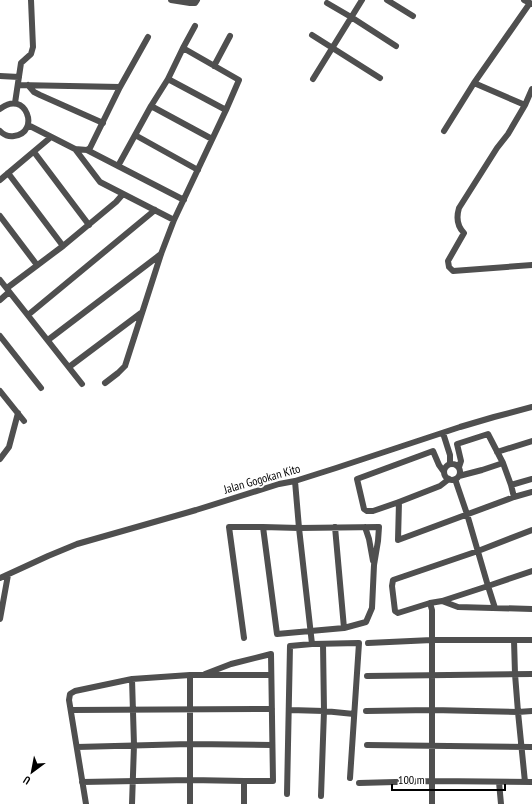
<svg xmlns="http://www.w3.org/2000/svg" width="532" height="804" font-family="'PT Sans Narrow',sans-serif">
	<rect width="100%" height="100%" fill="#fff"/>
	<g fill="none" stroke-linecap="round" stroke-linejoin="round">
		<path stroke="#4f4f4f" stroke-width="6" d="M 171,0 L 190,3 L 195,3 L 197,0
			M 387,0 L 413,16
			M 524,0 L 532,4
			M 327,3 L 351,17 L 396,46
			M 312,35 L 380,78
			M 214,66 L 230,36
			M 0,76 L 19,77
			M 168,79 L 226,110
			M 313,79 L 362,0
			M 474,83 L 525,105 L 532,89
			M 18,85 L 120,87
			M 28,85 L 34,92 L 40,95 L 103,123
			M 15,103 L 21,63 L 31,54 L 33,47 L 31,0
			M 525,105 L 508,134 L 497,148 L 459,208 C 456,218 457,226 464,233 L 448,261 L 449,267 L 453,271 L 532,265
			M 151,106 L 212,139
			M 0,109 C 26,88 41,133 14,136 C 8,137 4,135 0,131
			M 28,125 L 75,149 L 87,150 L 90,148 L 120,87 L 148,37
			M 444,131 L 474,83 L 530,3
			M 135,135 L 198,170
			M 75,149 L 100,182 L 174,220
			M 87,150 L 184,200
			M 34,152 L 89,225
			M 118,166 L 151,106 L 168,79 L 183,48 L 195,26
			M 8,173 L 63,246
			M 0,180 L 51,137
			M 0,216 L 37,265
			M 0,280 L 82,384
			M 7,288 L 63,246 L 116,202 L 123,194
			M 0,300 L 9,292
			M 28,315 L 155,210
			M 0,336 L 41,388
			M 48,340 L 161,254
			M 69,367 L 141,313
			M 105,383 L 118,373 L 125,366 L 161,254 L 174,220 L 226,110 L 239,80 L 183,48
			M 0,391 L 24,421
			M 443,433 L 450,455 L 450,464
			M 497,452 L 532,441
			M 0,459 L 9,447 L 18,413
			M444 472a8 8 0 1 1 16 0a8 8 0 1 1-16 0Z
			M 444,472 L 439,465 L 433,451 L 357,479 L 364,509 L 367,511 L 373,511 L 399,502 L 440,486 L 449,479
			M 459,476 L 482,470 L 503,463
			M 511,485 L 532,479
			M 514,497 L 532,492
			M 399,502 L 398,540 L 514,497 L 511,485 L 503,463 L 488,434 L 457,444 L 461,461 L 459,467
			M 335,527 L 344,628
			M 365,527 L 369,539 L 373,561
			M 0,578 L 48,556 L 77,544 L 196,510 L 279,484 L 295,481 L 336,468 L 460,427 L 494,417 L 532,407
			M 442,601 L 458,607 L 532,609
			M 430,603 L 398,613 L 395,611 L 392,586 L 393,580 L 478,551 L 532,530
			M 495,608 L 488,586 L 532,571
			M 0,619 L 8,575
			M 244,638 L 229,527 L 263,527 L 277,634 L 344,628 L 366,622 L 372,608 L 374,565 L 378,541 L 379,527 L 299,528 L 263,527
			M 514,640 L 515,674 L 518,712 L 532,711
			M 368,643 L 432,640 L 532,640
			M 312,644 L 359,643 L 350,778
			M 367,676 L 532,674
			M 132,679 L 134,745 L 132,804
			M 71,710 L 272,709
			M 290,710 L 324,711 L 354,714
			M 366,711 L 432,710 L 518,712 L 525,782
			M 367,745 L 532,747
			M 77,747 L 190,744 L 272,745
			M 244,781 L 244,804
			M 82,782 L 190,780 L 244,781 L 273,781 L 271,654 L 231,664 L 205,674
			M 499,782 L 501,804
			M 359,783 L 432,781 L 532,782
			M 287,794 L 290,646 L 312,644 L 299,528 L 295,481
			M 321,796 L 324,711 L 323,644
			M 86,804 L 69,700 L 70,694 L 75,691 L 132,679 L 190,675 L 271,675
			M 190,804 L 190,675
			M 432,804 L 432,610 L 430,603 L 442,601 L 488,586 L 467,514 L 455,479"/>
	</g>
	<g text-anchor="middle" stroke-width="3.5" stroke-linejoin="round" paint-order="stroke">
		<g font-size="12" fill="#000" stroke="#fff">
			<text transform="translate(262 479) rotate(-16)" y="4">Jalan Gogokan Kito</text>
		</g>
	</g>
	<g transform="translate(32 772) rotate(212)" stroke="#ffffff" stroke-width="3" paint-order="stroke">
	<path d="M0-3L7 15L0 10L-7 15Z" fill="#000000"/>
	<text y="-6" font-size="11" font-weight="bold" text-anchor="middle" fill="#000000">U</text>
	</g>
	<path d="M392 784v6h113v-6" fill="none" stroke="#000000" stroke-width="2"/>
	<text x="398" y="784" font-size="12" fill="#000000" stroke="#ffffff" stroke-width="3" paint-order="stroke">100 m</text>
</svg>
